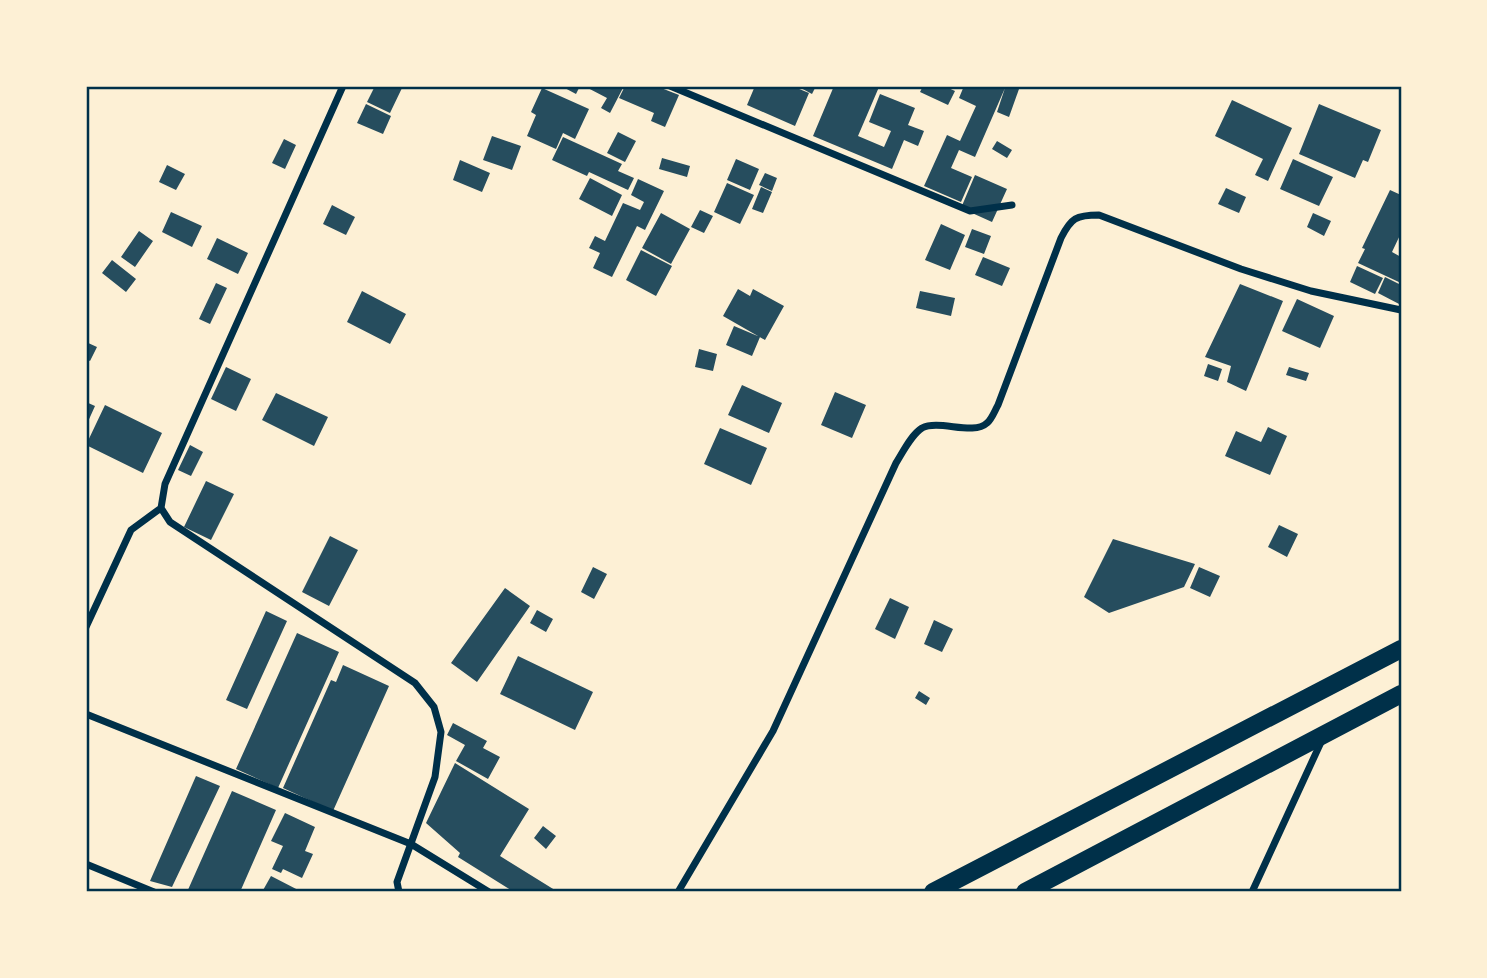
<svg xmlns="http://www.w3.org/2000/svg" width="1487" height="978" font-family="'Nunito Sans',sans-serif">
	<rect width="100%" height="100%" fill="#fdf0d5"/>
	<path fill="#264d5e" d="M 375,86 L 397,86 L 402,88 L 390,113 L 367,102 Z
		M 561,86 L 580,86 L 576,94 Z
		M 584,86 L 624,86 L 610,113 L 601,108 L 607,98 Z
		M 625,86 L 656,86 L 679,95 L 665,127 L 651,121 L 654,113 L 619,98 Z
		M 755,86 L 792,86 L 809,93 L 795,126 L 747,105 Z
		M 797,86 L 816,86 L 812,94 Z
		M 834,86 L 879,87 L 858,136 L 884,147 L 891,131 L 869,122 L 880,94 L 915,108 L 908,125 L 924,131 L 918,146 L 904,140 L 892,169 L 813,136 Z
		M 923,86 L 944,86 L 955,91 L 948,105 L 920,92 Z
		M 964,86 L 1010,86 L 1019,89 L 1009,117 L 997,112 L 1005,88 L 975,157 L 959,150 L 951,168 L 972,177 L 961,202 L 924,186 L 947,135 L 960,141 L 976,106 L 959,98 Z
		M 542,88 L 589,109 L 575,139 L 563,133 L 556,149 L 527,136 L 536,115 L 531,112 Z
		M 1232,100 L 1292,128 L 1268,181 L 1255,175 L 1263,159 L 1215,136 Z
		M 366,104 L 391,116 L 383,134 L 357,123 Z
		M 1319,104 L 1381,130 L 1368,162 L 1363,160 L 1355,178 L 1299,154 Z
		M 618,132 L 636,141 L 625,162 L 607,153 Z
		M 492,136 L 521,146 L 512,170 L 483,160 Z
		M 563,137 L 622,164 L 618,171 L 634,178 L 628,190 L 589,172 L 587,176 L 552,160 Z
		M 284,139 L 296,145 L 285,169 L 272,163 Z
		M 997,141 L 1012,150 L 1007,158 L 992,149 Z
		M 662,158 L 690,166 L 687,177 L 659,169 Z
		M 736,159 L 759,169 L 750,190 L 727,180 Z
		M 1293,159 L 1333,177 L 1319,206 L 1280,189 Z
		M 460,160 L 490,173 L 482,192 L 453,180 Z
		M 167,165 L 185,174 L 176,190 L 159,182 Z
		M 765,173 L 777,178 L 772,191 L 759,185 Z
		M 975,175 L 1007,189 L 992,222 L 961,208 Z
		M 590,178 L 622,195 L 612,216 L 579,199 Z
		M 638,179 L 664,191 L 645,230 L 637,226 L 612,277 L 593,268 L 600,253 L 589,248 L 595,236 L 605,241 L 623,203 L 640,210 L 644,202 L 631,195 Z
		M 727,183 L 754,195 L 740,224 L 714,212 Z
		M 761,187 L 772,192 L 763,213 L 752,209 Z
		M 1226,188 L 1246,197 L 1239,213 L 1218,204 Z
		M 1390,190 L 1401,195 L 1401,233 L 1392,252 L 1401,257 L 1401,283 L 1358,263 L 1365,249 L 1362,248 Z
		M 332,205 L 355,217 L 346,235 L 323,224 Z
		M 700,210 L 713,216 L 704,233 L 691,227 Z
		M 171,212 L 202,226 L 192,247 L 162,232 Z
		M 661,213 L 690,229 L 671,264 L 642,248 Z
		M 1313,213 L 1331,221 L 1324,236 L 1307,227 Z
		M 941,224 L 965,235 L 950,270 L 925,260 Z
		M 972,229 L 991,236 L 984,254 L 965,247 Z
		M 139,231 L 153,241 L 135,267 L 121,257 Z
		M 217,238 L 248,253 L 238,274 L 207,259 Z
		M 641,250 L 672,266 L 656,296 L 626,280 Z
		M 983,257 L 1010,268 L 1002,286 L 975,275 Z
		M 112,260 L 136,279 L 126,292 L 102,273 Z
		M 1357,266 L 1383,278 L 1375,294 L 1350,282 Z
		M 1385,277 L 1401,285 L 1401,305 L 1378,293 Z
		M 216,283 L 227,288 L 210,324 L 199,319 Z
		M 1240,284 L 1283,301 L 1246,391 L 1227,382 L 1231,366 L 1205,357 Z
		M 738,289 L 750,296 L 753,289 L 784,306 L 765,340 L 723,316 Z
		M 362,291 L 406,314 L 390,344 L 347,322 Z
		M 920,291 L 955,298 L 951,316 L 916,308 Z
		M 1297,299 L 1334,316 L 1320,348 L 1282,331 Z
		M 734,326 L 760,337 L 752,356 L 726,345 Z
		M 86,342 L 97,347 L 90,361 L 86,359 Z
		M 699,349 L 717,354 L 713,371 L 695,367 Z
		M 1208,364 L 1222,369 L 1218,381 L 1204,376 Z
		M 226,367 L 251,379 L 236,411 L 211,399 Z
		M 1289,367 L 1309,373 L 1306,381 L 1286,375 Z
		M 742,385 L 782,403 L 769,433 L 728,415 Z
		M 835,392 L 866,405 L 852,438 L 821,425 Z
		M 276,393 L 328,417 L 314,446 L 262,420 Z
		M 86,402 L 95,406 L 86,426 Z
		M 105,405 L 162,433 L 143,473 L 86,445 Z
		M 1268,427 L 1287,436 L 1270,475 L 1225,456 L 1236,431 L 1261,442 Z
		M 720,428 L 767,448 L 751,485 L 704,464 Z
		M 190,445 L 203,452 L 191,476 L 178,470 Z
		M 206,481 L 234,494 L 211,540 L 184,527 Z
		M 1279,525 L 1298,534 L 1287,557 L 1268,547 Z
		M 330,536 L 358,550 L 329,606 L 302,592 Z
		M 1113,539 L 1195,564 L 1184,587 L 1109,613 L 1084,597 Z
		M 593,567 L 607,574 L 594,599 L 581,592 Z
		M 1199,567 L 1220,576 L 1210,597 L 1190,588 Z
		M 505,588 L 530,606 L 477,682 L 451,663 Z
		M 890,598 L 909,607 L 895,639 L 875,629 Z
		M 537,610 L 553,619 L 546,632 L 530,623 Z
		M 266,611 L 287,621 L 247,709 L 226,700 Z
		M 934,620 L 953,629 L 942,652 L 924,644 Z
		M 297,633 L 339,652 L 278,788 L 236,769 Z
		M 518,656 L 593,692 L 575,730 L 500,694 Z
		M 343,665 L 389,686 L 333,811 L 283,788 L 331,680 L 336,682 Z
		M 919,691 L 930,698 L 926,705 L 915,698 Z
		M 453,723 L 487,741 L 483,748 L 500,757 L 488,779 L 456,761 L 465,745 L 447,735 Z
		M 455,763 L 529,809 L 500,856 L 558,892 L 514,892 L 458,857 L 460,853 L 426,823 Z
		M 196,776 L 220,786 L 172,887 L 150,881 Z
		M 232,791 L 276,810 L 240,892 L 187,892 Z
		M 285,813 L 315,827 L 305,851 L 313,854 L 302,878 L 283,869 L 281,873 L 272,869 L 283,846 L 271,841 Z
		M 543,826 L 556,836 L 546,849 L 534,838 Z
		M 271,876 L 302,892 L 262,892 Z"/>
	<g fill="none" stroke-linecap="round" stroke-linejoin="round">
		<path stroke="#003049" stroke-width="7" d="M 670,86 L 970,211 L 1012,205
			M 161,508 L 170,522 L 415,683 L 434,707 L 441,732 L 435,777 L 397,882 L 399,892
			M 86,627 L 131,530 L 161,508 L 165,484 L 343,86
			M 86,714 L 411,844 L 489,892
			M 86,864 L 154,892
			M 678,892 L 773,731 L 896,463 C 903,452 911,435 922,428 C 939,419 973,436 987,423 C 992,419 995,410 998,405 L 1061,238 C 1071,218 1076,215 1099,215 L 1241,269 L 1311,291 L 1401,310
			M 1252,892 L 1322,740"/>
		<path stroke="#003049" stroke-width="18" d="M 933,892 L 1401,649
			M 1025,892 L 1401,694"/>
	</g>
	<rect width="1487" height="978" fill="none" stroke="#fdf0d5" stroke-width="175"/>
	<rect x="88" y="88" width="1312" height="802" fill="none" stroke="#003049" stroke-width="2.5"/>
</svg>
